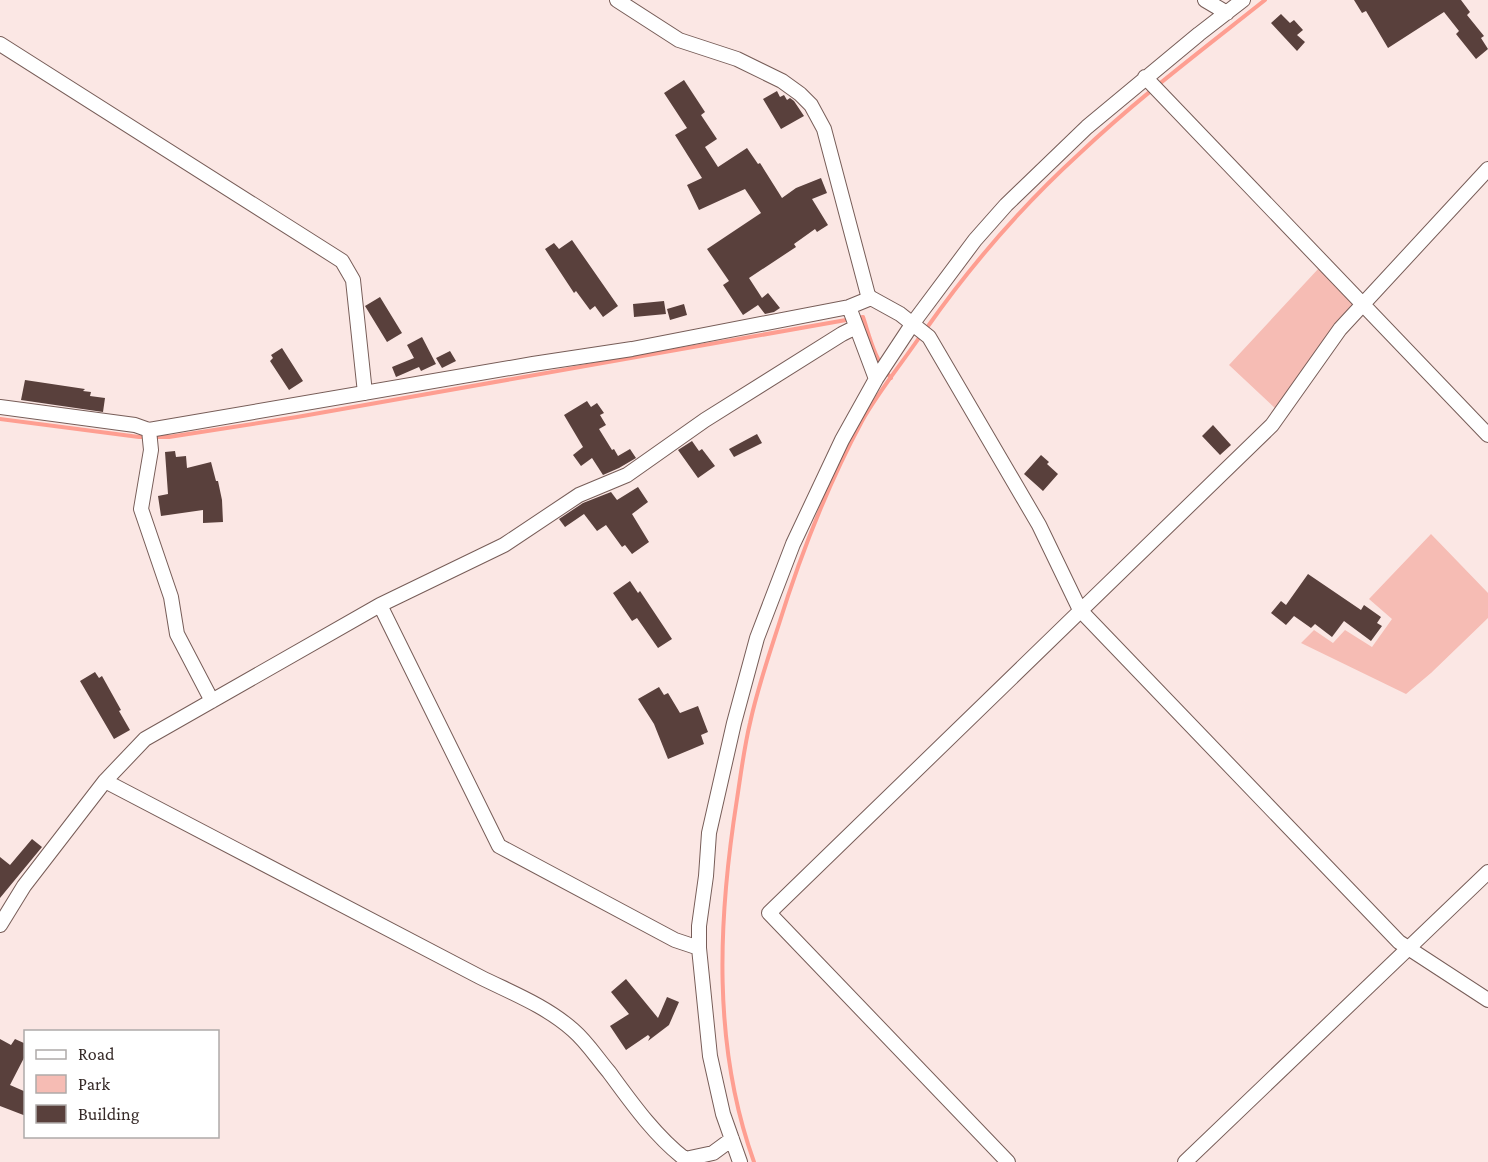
<svg xmlns="http://www.w3.org/2000/svg" width="1488" height="1162" font-family="'Crimson Pro',serif">
	<rect width="100%" height="100%" fill="#fbe7e4"/>
	<path fill="#f6bcb4" d="M 1319,268 L 1353,303 L 1351,308 L 1276,409 L 1229,365 Z
		M 1431,534 L 1488,593 L 1488,618 L 1431,673 L 1406,694 L 1301,643 L 1314,630 L 1333,643 L 1345,630 L 1372,647 L 1392,619 L 1369,599 Z"/>
	<g fill="none" stroke-linecap="round" stroke-linejoin="round">
		<path stroke="#fe9e91" stroke-width="4" d="M 926,329 C 971,265 1021,207 1079,154 C 1137,99 1202,50 1265,0
			M 0,419 L 139,437 L 169,437 L 297,417 L 863,317 C 870,338 875,361 891,378
			M 754,1162 C 712,1045 718,919 737,799 C 741,773 744,748 750,723 C 757,690 768,658 778,627 C 800,556 827,486 862,421 C 879,391 902,363 921,335"/>
	</g>
	<path fill="#59403c" d="M 1354,0 L 1461,0 L 1470,12 L 1467,15 L 1484,36 L 1481,38 L 1488,49 L 1476,59 L 1456,34 L 1459,31 L 1444,12 L 1388,48 L 1366,11 L 1362,13 Z
		M 1281,14 L 1290,23 L 1294,20 L 1303,30 L 1297,35 L 1305,42 L 1297,51 L 1271,23 Z
		M 684,80 L 705,112 L 701,115 L 717,139 L 705,147 L 718,167 L 747,148 L 758,164 L 760,163 L 782,198 L 796,188 L 821,178 L 827,193 L 812,199 L 828,225 L 817,232 L 815,229 L 794,244 L 796,247 L 749,278 L 762,298 L 768,293 L 780,308 L 774,312 L 765,314 L 758,305 L 743,315 L 723,285 L 729,281 L 707,249 L 761,213 L 745,189 L 699,210 L 687,185 L 702,178 L 675,135 L 687,128 L 664,93 Z
		M 777,91 L 780,97 L 784,95 L 787,100 L 790,98 L 794,101 L 804,116 L 781,129 L 763,99 Z
		M 572,240 L 618,306 L 603,317 L 595,306 L 590,310 L 576,291 L 574,293 L 545,249 L 554,243 L 559,249 Z
		M 380,297 L 402,333 L 387,342 L 365,306 Z
		M 664,301 L 666,314 L 634,317 L 633,304 Z
		M 684,304 L 687,315 L 670,320 L 667,309 Z
		M 422,337 L 436,364 L 421,371 L 419,367 L 396,377 L 392,367 L 414,358 L 407,345 Z
		M 282,348 L 303,381 L 289,390 L 270,361 L 273,358 L 271,355 Z
		M 450,351 L 456,361 L 442,368 L 436,358 Z
		M 25,380 L 85,389 L 83,391 L 91,392 L 90,396 L 105,398 L 103,412 L 21,400 Z
		M 587,401 L 591,407 L 597,403 L 604,413 L 600,415 L 606,425 L 599,429 L 612,450 L 614,449 L 618,456 L 630,449 L 636,458 L 619,468 L 603,475 L 592,458 L 581,466 L 573,455 L 583,447 L 564,415 Z
		M 1213,425 L 1231,445 L 1220,455 L 1202,436 Z
		M 757,434 L 762,443 L 734,457 L 729,449 Z
		M 692,441 L 699,451 L 702,449 L 715,466 L 698,478 L 678,450 Z
		M 175,451 L 176,457 L 186,456 L 187,468 L 211,462 L 216,481 L 218,481 L 222,500 L 223,522 L 203,523 L 203,510 L 161,516 L 158,496 L 168,494 L 165,452 Z
		M 1041,455 L 1049,462 L 1047,464 L 1058,474 L 1043,491 L 1024,474 Z
		M 638,487 L 648,502 L 632,514 L 649,542 L 632,554 L 625,545 L 622,547 L 606,525 L 597,531 L 584,514 L 565,527 L 559,519 L 583,503 L 611,492 L 617,500 Z
		M 1308,574 L 1361,610 L 1364,605 L 1381,617 L 1377,623 L 1382,626 L 1371,641 L 1344,621 L 1332,637 L 1315,624 L 1311,628 L 1294,616 L 1286,625 L 1271,613 L 1281,601 L 1286,605 Z
		M 630,581 L 638,593 L 640,591 L 672,639 L 658,648 L 637,618 L 632,621 L 613,593 Z
		M 95,672 L 99,678 L 102,676 L 121,710 L 119,711 L 130,730 L 114,739 L 80,681 Z
		M 659,687 L 664,695 L 668,693 L 680,713 L 698,706 L 708,732 L 701,735 L 704,744 L 668,759 L 654,724 L 638,699 Z
		M 32,839 L 42,847 L 0,898 L 0,857 L 10,865 Z
		M 626,979 L 658,1018 L 667,997 L 679,1002 L 669,1025 L 648,1041 L 650,1037 L 648,1035 L 626,1050 L 610,1026 L 629,1014 L 611,992 Z
		M 0,1039 L 11,1045 L 15,1039 L 26,1044 L 26,1054 L 10,1085 L 26,1092 L 26,1116 L 0,1106 Z"/>
	<g fill="none" stroke-linecap="round" stroke-linejoin="round">
		<defs>
			<path id="street" d="M 617,0 L 679,40 L 737,59 L 782,81 L 800,94 L 811,105 L 824,129 L 868,295 L 871,298 L 900,314 L 929,337 L 1039,525 L 1080,610 L 1399,942 L 1488,1000
				M 1205,0 L 1227,13
				M 0,44 L 342,261 L 353,280 L 365,393
				M 1145,77 L 1488,435
				M 849,307 L 876,379
				M 0,407 L 135,425 L 149,430 L 533,364 L 632,349 L 849,307 L 871,298
				M 149,430 L 151,450 L 141,509 L 171,597 L 177,634 L 212,701
				M 380,605 L 499,846 L 675,940 L 699,948
				M 105,781 L 480,977 C 512,993 546,1006 573,1030 C 587,1042 597,1058 609,1072 C 631,1102 655,1136 685,1159 L 713,1153 L 732,1139
				M 0,925 L 24,886 L 105,781 L 145,739 L 380,605 L 504,545 L 579,495 L 627,475 L 705,420 L 842,334 L 856,327
				M 740,1162 L 723,1114 L 710,1056 L 699,948 L 699,926 L 706,876 L 709,833 L 734,723 L 757,638 L 793,544 L 842,440 L 876,379 L 913,323 L 975,240 L 1006,205 L 1087,127 L 1199,34 L 1243,0
				M 1008,1162 L 769,913 L 1272,425 L 1340,329 L 1488,169
				M 1185,1162 L 1488,872"/>
		</defs>
		<use href="#street" stroke="#775d58" stroke-width="16"/>
		<use href="#street" stroke="#fff" stroke-width="14"/>
	</g>
	<rect x="24" y="1030" width="195" height="108" fill="#ffffff" stroke="#afaaa9" stroke-width="1.5"/>
	<rect x="36" y="1050" width="30" height="9" fill="#ffffff" stroke="#afaaa9" stroke-width="1.5"/>
	<text x="78" y="1060" font-size="18" fill="#372b29">Road</text>
	<rect x="36" y="1075" width="30" height="18" fill="#f6bcb4" stroke="#afaaa9" stroke-width="1.5"/>
	<text x="78" y="1090" font-size="18" fill="#372b29">Park</text>
	<rect x="36" y="1105" width="30" height="18" fill="#59403c" stroke="#afaaa9" stroke-width="1.5"/>
	<text x="78" y="1120" font-size="18" fill="#372b29">Building</text>
</svg>
